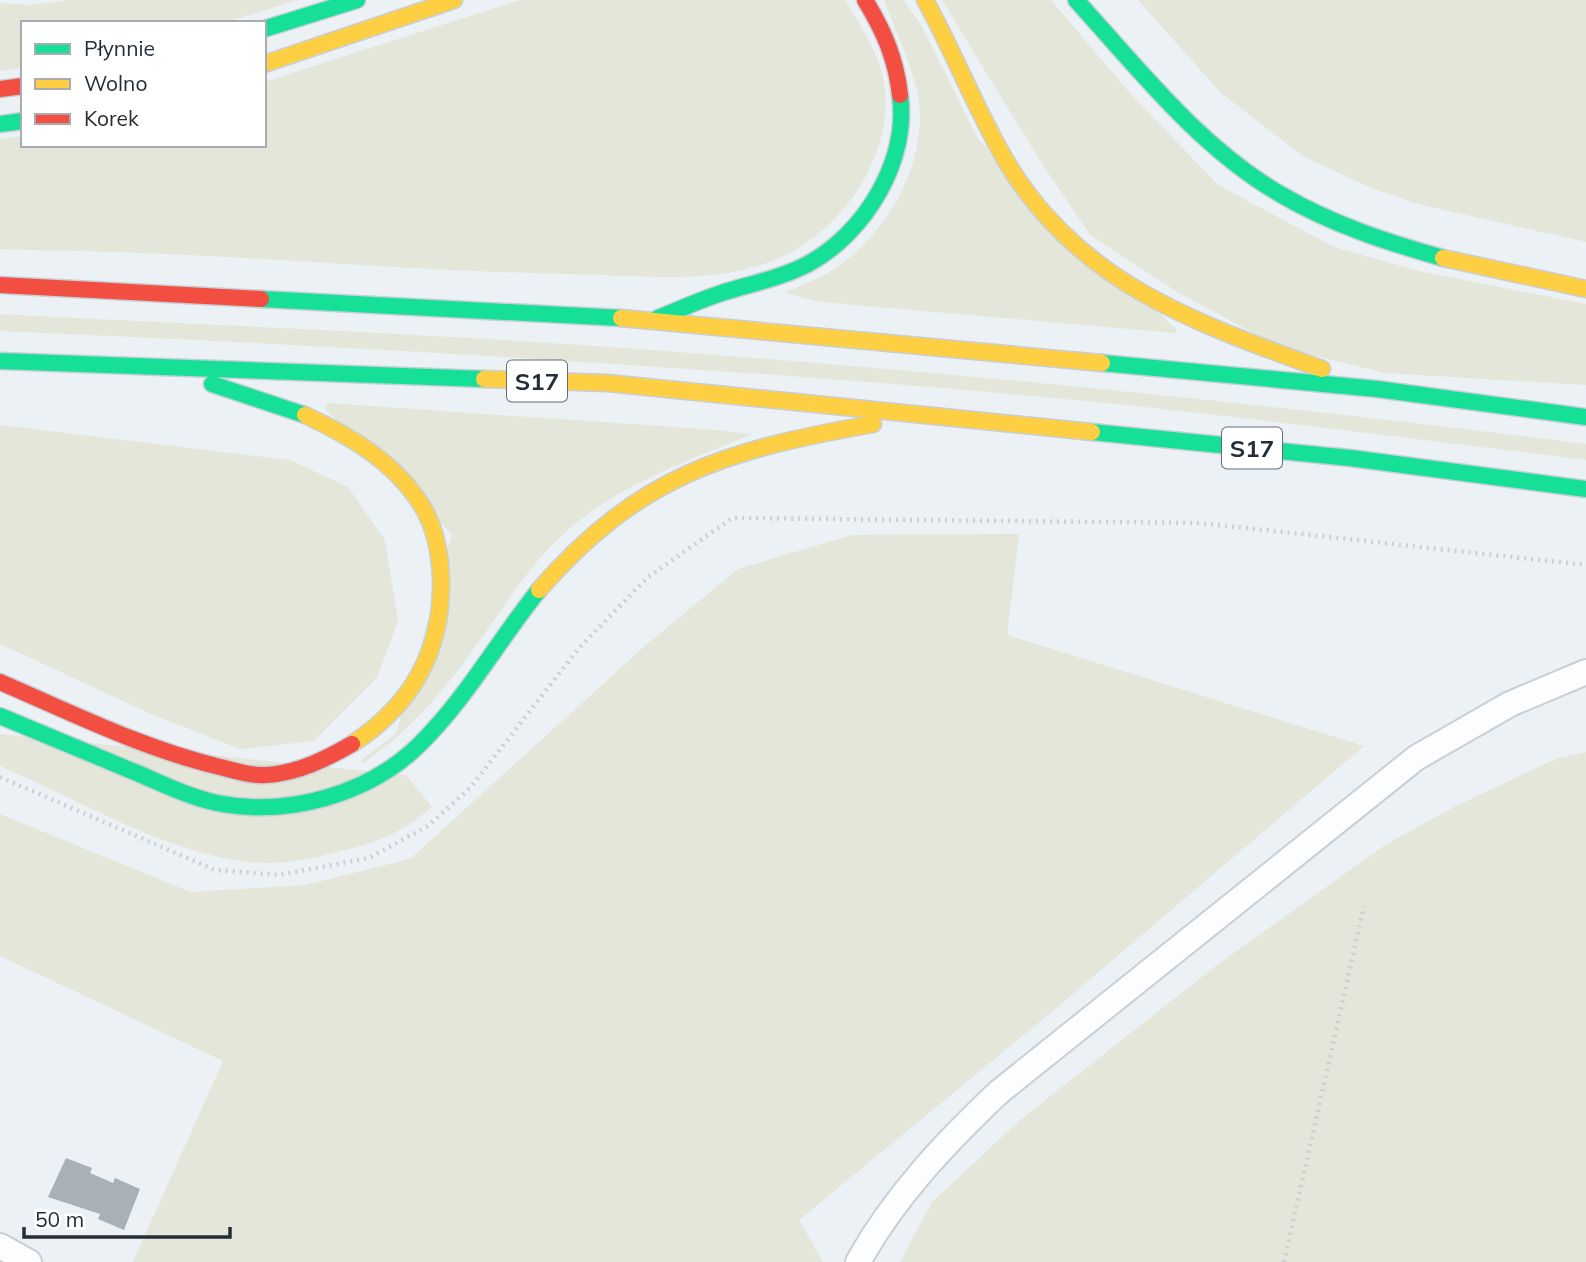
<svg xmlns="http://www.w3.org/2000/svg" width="1586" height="1262" font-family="Mulish,sans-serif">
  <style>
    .green { fill: #e3e6d9 }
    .building { fill: #a8b0b8 }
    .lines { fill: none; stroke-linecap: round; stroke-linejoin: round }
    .street-casing { stroke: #c8cfd5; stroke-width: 28 }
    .fast-casing { stroke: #c8cfd5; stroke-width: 19 }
    .slow-casing { stroke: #c8cfd5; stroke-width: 19 }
    .jam-casing { stroke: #c8cfd5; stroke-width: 19 }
    .path { stroke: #ccced1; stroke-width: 4.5; stroke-dasharray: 2 5; stroke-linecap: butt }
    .street { stroke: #fcfdfe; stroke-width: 24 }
    .fast { stroke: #16e098; stroke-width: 16 }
    .slow { stroke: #ffcf43; stroke-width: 16 }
    .jam { stroke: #f24e42; stroke-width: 16 }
    .labels { text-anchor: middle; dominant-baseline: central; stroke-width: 5; stroke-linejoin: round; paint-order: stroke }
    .shield { fill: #fff; stroke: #666d72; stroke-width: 2 }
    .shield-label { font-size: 24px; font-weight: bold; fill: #252e36 }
  </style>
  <rect width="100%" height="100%" fill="#ecf1f6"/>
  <!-- green -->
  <path class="green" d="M69,0H298L223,23H23V68L0,71V3L31,5Z
    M520,0H845C862,28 881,56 885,89C892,161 838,236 772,261C710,285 635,275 570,274C450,272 329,262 208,256C139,252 69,251 0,249V139L23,136V145H264V82Z
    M884,0H904L921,25L978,139L1177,330L1174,333L821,302L788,294L786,292C805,284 827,276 843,263C891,226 926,163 919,101C916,74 894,28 884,0Z
    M942,0H1051L1129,92L1218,185L1334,247L1419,271L1586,304V385L1386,373L1279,347L1179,293L1091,236L1042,164Z
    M1138,0H1586V242L1418,204L1371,188L1303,156L1221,93Z
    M0,314C162,323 325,329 487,339C855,362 1221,398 1586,444V460C1398,437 1210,412 1022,395C682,365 341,346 0,331Z
    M327,403L717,430L752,434C684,463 611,487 557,540C529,567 508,601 485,633C450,683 413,730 362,764L361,760L396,734L452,534L325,409Z
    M0,425L290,460L348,487L385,540L398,621L377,678L314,741L240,749L149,713L0,644Z
    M1019,534L1007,635L1364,746L1054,1010L799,1220L823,1262H133L223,1061L0,956V814L190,892L306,885L410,859L646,645L738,569L852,535Z
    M0,734L406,775L432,807C400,834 377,843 337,852C308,860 278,865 248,862C163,852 78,799 0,766Z
    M1586,752V1262H900L932,1202L1019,1121L1217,965L1385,845L1456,806L1558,758Z"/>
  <!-- building -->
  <path class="building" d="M66,1158L92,1168L90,1173L113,1183L115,1178L140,1189L124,1230L98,1219L100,1214L48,1197Z"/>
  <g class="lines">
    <defs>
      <path id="street" d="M0,1246L29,1262
        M858,1262C894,1197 945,1143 999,1092L1416,758L1510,704L1586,672"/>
      <path id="fast" d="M1076,0C1138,68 1199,147 1280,194C1331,224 1386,242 1443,258
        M264,29L357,0
        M0,124L23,121
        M261,299L621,318
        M658,318C681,309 704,298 728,291C755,283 783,277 808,264C865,233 909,161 900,95
        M0,361L484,379
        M1102,363L1377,389L1586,417
        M212,384L305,415
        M1092,432L1350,458L1586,489
        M0,716C46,735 92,754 137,773C163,784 189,797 217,803C287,817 368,795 419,745C466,699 498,641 539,590"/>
      <path id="slow" d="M925,0C955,54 977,113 1009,166C1081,284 1198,324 1322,369
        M264,64L454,0
        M1443,258L1586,289
        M621,318L1102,363
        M484,379L607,383L1092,432
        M305,415C350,436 395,462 422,506C435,527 440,554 441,578C443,650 412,705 352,744
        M539,590C640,474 727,450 873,424"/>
      <path id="jam" d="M865,0C884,31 896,59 900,95
        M0,89L23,86
        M0,285L261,299
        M0,682C72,713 144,749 220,767C235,771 251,776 267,775C298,773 326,759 352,744"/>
    </defs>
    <!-- street casing -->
    <use href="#street" class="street-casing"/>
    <!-- fast casing -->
    <use href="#fast" class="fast-casing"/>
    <!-- slow casing -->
    <use href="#slow" class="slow-casing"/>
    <!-- jam casing -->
    <use href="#jam" class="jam-casing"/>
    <!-- path -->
    <path class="path" d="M0,777L215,870L279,875L369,858L428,826L470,788L579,648L648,577L732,518L1200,523L1586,565
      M1284,1262L1364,906"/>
    <!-- street -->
    <use href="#street" class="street"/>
    <!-- fast -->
    <use href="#fast" class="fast"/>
    <!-- slow -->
    <use href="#slow" class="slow"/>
    <!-- jam -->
    <use href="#jam" class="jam"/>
  </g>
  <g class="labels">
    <!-- shield labels -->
    <g class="shield">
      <rect x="507" y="360.5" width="60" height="41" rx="5"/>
      <rect x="1222" y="427.5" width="60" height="41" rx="5"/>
    </g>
    <g class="shield-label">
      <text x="537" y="381">S17</text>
      <text x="1252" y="448">S17</text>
    </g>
  </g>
  <!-- legend -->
  <rect x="21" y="21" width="245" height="126" fill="#ffffff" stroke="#a8abaf" stroke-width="2"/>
  <rect x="35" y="44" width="35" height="10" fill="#16e098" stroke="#a8abaf" stroke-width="2"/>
  <text x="84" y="56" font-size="21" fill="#252e36">Płynnie</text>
  <rect x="35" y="79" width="35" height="10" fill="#ffcf43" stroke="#a8abaf" stroke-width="2"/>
  <text x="84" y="91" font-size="21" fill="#252e36">Wolno</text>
  <rect x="35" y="114" width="35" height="10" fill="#f24e42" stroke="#a8abaf" stroke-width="2"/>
  <text x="84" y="126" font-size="21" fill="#252e36">Korek</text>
  <!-- scale -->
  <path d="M24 1227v10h206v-10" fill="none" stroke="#252e36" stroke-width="3.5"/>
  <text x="35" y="1227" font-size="21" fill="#252e36" stroke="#ffffff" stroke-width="5" paint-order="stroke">50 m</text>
</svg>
